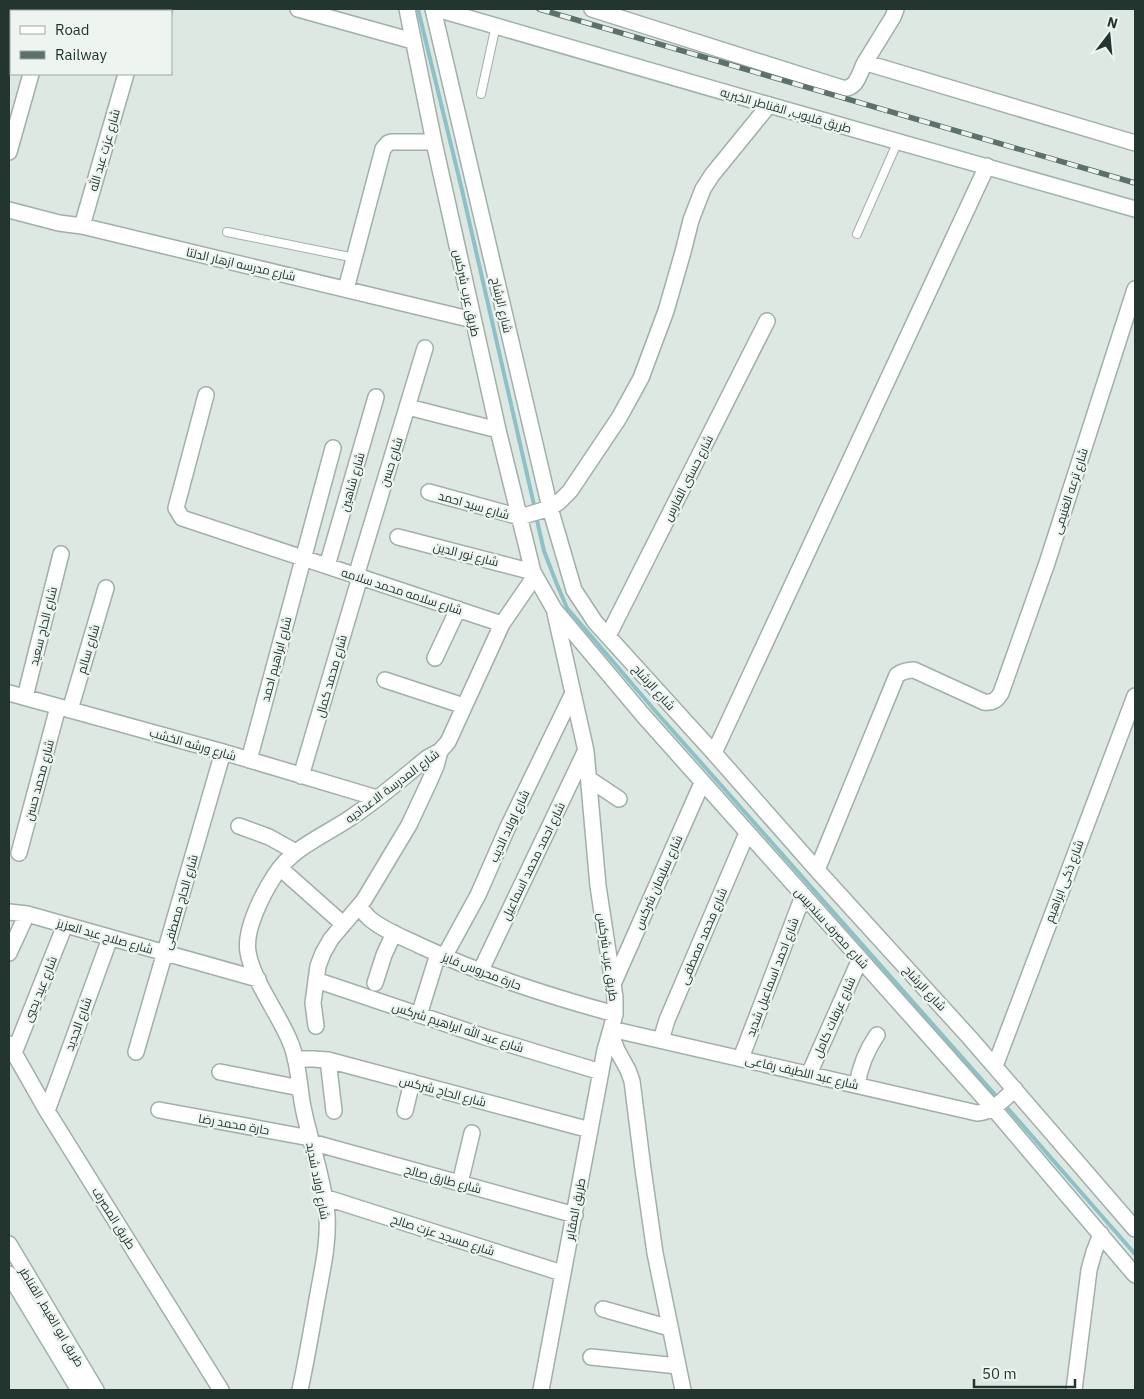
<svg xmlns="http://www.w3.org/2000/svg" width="1144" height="1399" font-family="'IBM Plex Sans',Cairo,sans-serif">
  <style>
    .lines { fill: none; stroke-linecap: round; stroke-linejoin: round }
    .stream { stroke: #8cc1c7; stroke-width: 4 }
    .lane-casing { stroke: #a2afa9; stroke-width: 10 }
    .street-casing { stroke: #a2afa9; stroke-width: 18 }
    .secondary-casing { stroke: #9fb2aa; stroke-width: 18 }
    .lane { stroke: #fff; stroke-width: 8 }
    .street { stroke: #fff; stroke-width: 15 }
    .secondary { stroke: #fff; stroke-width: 15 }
    .rail-casing { stroke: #5c716b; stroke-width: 5.5 }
    .rail { stroke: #eef5f1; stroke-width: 4; stroke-dasharray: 11; stroke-linecap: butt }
    .labels { text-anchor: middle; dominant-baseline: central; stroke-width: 4.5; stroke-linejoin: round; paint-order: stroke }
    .street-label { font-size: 12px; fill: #22352f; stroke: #eef5f1 }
  </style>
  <rect width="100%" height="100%" fill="#dee8e3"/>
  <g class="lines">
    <!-- stream -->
    <path class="stream" d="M418,9L462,190L535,509
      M536,516L544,551L556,582L567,608L657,713L998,1098
      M1003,1103L1135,1254"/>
    <defs>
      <path id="lane" d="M168,11V9
        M481,94L496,25
        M227,232L355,258
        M857,234L898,141"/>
      <path id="street" d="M298,9L413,41
        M407,9L434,142L498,430L533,572L554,609L642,714L993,1108L1135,1275
        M433,9L550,508L574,590L595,622L714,753L817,870L970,1038L1135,1229
        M592,9L842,88C856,90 859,75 864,64H870L1135,143
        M23,11L24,9
        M48,11L49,9
        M9,41L11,42
        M864,64L893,17L896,9
        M9,65L11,56
        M9,152L31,74
        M9,210L59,223L82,226L473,320
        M82,226L126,74
        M346,289L383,149L388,143L391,142H434
        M206,395L176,508L182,518L502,624
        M408,407L498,430
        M429,492L520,517L550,508L559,502L570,491L619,418L641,378L666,311L683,252L691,220L703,189L712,175L769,105
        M398,537L533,572
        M327,566L376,397
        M356,576L425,348
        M555,613L586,751L598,886L615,997V1014L611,1029L613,1040L617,1050L628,1070L632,1081L643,1169L655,1253L683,1390
        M608,636L767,321
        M435,658L458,609
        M385,680L464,706
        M9,693L223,752L377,798
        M25,697L61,554
        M70,710L106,588
        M714,753L987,166
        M249,760L333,448
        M301,776L360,577
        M589,779L619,799
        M239,826L269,837L296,852
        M19,853L58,707
        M280,868L343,924
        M817,870L897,675C903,671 907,670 914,670L984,702C993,703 997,700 1001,693L1047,563L1135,289
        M359,906C362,910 365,914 369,918C384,931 405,938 423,947C485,976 549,996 615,1014
        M9,912L27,914L258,979
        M9,953L27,914
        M444,957L478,895L507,829L573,693
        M480,972L585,752
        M316,980L485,1037L601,1072
        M614,982L702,783
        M375,983L384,955L394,933
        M419,1015L438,954
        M316,1026L313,1003L318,966L323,953L331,939L364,900L409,825L430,780L436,766L440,751
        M661,1040L667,1020L747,833
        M9,1044L47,1111L221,1390
        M136,1052L223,752
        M14,1053L65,925
        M741,1058L803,896
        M295,1059H313L328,1060L590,1130
        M328,1060L334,1111
        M995,1066L1135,696
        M220,1072L300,1088
        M809,1074L860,959
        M857,1085C860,1066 866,1051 877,1035
        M159,1110L310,1138
        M47,1111L110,938
        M405,1111L412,1082
        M311,1142L575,1215
        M460,1183L472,1133
        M324,1197L562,1273
        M603,1309L670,1328
        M591,1357L678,1366
        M300,1390C306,1362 311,1333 316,1305C321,1275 329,1245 327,1215C324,1180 310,1142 303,1107C299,1087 299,1064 291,1044C280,1015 253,982 248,952C244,930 263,893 275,875C294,845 329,834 356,814C381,797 404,777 427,758L440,751L448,742L502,624L535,576
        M541,1390L605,1050L611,1029L977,1113C993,1112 1004,1099 1015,1089
        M1074,1390L1089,1270L1094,1252L1101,1234"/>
      <path id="secondary" d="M437,9L769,105L1135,209
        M9,1244L96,1390
        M9,1274L79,1390"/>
    </defs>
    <!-- lane casing -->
    <use href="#lane" class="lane-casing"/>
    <!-- street casing -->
    <use href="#street" class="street-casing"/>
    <!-- secondary casing -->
    <use href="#secondary" class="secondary-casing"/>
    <!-- lane -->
    <use href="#lane" class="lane"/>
    <!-- street -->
    <use href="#street" class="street"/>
    <!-- secondary -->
    <use href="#secondary" class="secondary"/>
    <defs>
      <path id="rail" d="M539,9L1135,183"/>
    </defs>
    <!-- rail casing -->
    <use href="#rail" class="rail-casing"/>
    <!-- rail -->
    <use href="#rail" class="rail"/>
  </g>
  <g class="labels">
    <!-- street labels -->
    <g class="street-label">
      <text transform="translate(786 110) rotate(16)">طريق قليوب, القناطر الخيريه</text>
      <text transform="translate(104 150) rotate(-74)">شارع عزت عبد الله</text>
      <text transform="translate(241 264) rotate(13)">شارع مدرسه ازهار الدلتا</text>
      <text transform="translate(467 293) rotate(78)">طريق عرب شركس</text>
      <text transform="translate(502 305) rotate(77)">شارع الرشاح</text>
      <text transform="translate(391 462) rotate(-73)">شارع حسن</text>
      <text transform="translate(688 478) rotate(-63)">شارع حسنى الفارس</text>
      <text transform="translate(352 482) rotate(-74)">شارع شاهين</text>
      <text transform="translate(1070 491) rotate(-72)">شارع ترعه الغنيمى</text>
      <text transform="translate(474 505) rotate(16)">شارع سيد احمد</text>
      <text transform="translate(466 554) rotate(14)">شارع نور الدين</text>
      <text transform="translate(402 591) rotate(18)">شارع سلامه محمد سلامه</text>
      <text transform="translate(43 626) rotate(-76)">شارع الحاج سعيد</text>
      <text transform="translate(88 649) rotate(-73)">شارع سالم</text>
      <text transform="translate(276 659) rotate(-75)">شارع ابراهيم احمد</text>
      <text transform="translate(331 676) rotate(-74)">شارع محمد كمال</text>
      <text transform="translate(654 687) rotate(48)">شارع الرشاح</text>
      <text transform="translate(193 744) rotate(16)">شارع ورشه الخشب</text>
      <text transform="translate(39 780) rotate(-75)">شارع محمد حسن</text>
      <text transform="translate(392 786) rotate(-37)">شارع المدرسة الاعداديه</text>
      <text transform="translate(509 826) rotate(-65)">شارع اولاد الديب</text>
      <text transform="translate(533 861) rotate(-64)">شارع احمد محمد اسماعيل</text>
      <text transform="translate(1064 881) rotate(-69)">شارع ذكى ابراهيم</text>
      <text transform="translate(658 882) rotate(-66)">شارع سليمان شركس</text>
      <text transform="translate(180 902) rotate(-74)">شارع الحاج مصطفى</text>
      <text transform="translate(832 928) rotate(48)">شارع مصرف سندبيس</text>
      <text transform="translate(105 936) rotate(16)">شارع صلاح عبد العزيز</text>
      <text transform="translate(703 936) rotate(-67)">شارع محمد مصطفى</text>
      <text transform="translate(608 957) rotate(82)">طريق عرب شركس</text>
      <text transform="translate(482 971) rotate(21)">حارة محروس فايز</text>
      <text transform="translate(772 977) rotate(-69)">شارع احمد اسماعيل شديد</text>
      <text transform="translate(925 988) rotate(47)">شارع الرشاح</text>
      <text transform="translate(40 989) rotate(-68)">شارع عيد يحيي</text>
      <text transform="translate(834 1017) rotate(-66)">شارع عرفات كامل</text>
      <text transform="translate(78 1024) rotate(-70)">شارع الجديد</text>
      <text transform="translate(458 1027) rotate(18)">شارع عبد الله ابراهيم شركس</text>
      <text transform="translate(802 1072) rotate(13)">شارع عبد اللطيف رفاعى</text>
      <text transform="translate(443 1091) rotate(15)">شارع الحاج شركس</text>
      <text transform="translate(234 1124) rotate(10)">حارة محمد رضا</text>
      <text transform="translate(443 1179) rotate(15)">شارع طارق صالح</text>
      <text transform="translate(318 1181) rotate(79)">شارع اولاد شديد</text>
      <text transform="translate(575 1209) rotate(-79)">طريق المقابر</text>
      <text transform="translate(114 1218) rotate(58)">طريق المصرف</text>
      <text transform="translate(443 1235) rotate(18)">شارع مسجد عزت صالح</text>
      <text transform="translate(52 1317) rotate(59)">طريق ابو الغيط, القناطر</text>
    </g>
  </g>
  <!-- border -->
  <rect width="1144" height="1399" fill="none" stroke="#22352f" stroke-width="20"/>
  <!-- legend -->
  <rect x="10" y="10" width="162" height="65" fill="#eef5f1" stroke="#9ca8a3"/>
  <rect x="20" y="26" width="25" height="8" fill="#ffffff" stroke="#9ca8a3"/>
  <text x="55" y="35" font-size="15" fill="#22352f">Road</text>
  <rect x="20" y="51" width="25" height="8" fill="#5c716b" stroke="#9ca8a3"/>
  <text x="55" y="60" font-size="15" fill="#22352f">Railway</text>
  <!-- north arrow -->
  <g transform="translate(1109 35) rotate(16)" stroke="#eef5f1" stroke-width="4" paint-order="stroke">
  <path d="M0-4L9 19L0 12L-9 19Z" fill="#22352f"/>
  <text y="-8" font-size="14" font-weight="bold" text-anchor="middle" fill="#22352f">N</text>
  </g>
  <!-- scale -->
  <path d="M974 1379v8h101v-8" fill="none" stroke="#22352f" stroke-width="2.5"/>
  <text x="982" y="1379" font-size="15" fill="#22352f" stroke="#eef5f1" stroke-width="4" paint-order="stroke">50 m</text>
</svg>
